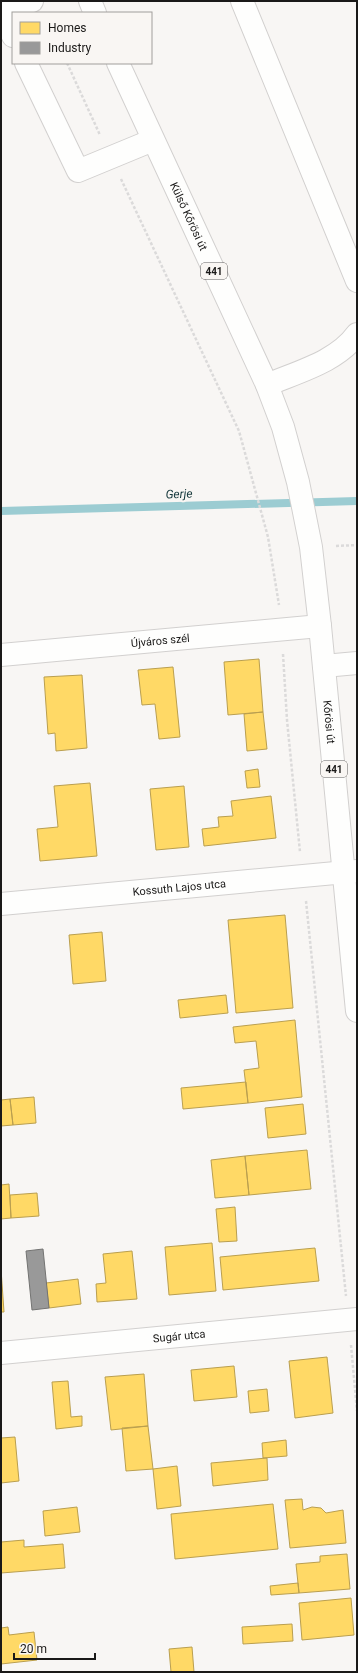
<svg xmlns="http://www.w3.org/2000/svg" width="358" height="1673" font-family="Roboto,sans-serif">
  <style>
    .homes { fill: #ffd966; stroke: #ba9f4f }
    .industry { fill: #999; stroke: #737372 }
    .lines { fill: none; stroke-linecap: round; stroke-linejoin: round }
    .stream { stroke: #9cccd2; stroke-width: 8 }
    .minor-casing { stroke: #d2d0cf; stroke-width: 24 }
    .major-casing { stroke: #d2d0cf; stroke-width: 24 }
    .path { stroke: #dbdada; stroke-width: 2.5; stroke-dasharray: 3 2; stroke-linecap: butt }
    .minor { stroke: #fefefd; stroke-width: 22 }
    .major { stroke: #fefefd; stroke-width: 22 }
    .labels { text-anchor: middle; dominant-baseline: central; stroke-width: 4; stroke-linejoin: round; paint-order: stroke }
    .shield { fill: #f9f6f3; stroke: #5d5b5a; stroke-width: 1 }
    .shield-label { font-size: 10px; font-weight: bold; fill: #1a1918 }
    .street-label { font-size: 11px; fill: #1a1918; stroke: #f9f6f3 }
    .water-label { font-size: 12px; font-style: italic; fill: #14373b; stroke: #f9f6f3 }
  </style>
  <rect width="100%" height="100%" fill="#f8f6f4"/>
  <!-- homes -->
  <path class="homes" d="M259,659L263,712L228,715L224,662Z
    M173,667L180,737L159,739L155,704L142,705L138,670Z
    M82,675L87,748L56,751L55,733L48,734L44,677Z
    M263,712L267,749L247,751L244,714Z
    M258,769L260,787L247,788L245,771Z
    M90,783L97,856L40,861L37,829L58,827L54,786Z
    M184,786L189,847L156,850L150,789Z
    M271,796L276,838L204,846L202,829L219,827L218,817L233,816L231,801Z
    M285,915L293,1008L236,1013L228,920Z
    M102,932L106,981L73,984L69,935Z
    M226,995L228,1013L180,1018L178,1000Z
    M295,1020L302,1097L248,1103L244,1070L259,1068L256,1041L235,1043L233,1027Z
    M246,1082L248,1103L183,1109L181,1088Z
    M34,1097L36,1123L13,1125L10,1099Z
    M10,1099L13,1125L1,1126V1100Z
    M303,1104L306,1134L268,1138L265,1108Z
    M307,1150L311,1189L249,1195L245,1156Z
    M245,1156L249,1195L215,1198L211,1160Z
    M9,1184L11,1218L1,1219V1185Z
    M37,1193L39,1216L11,1218L10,1195Z
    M235,1207L237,1241L219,1242L216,1209Z
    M212,1243L216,1291L169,1295L165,1247Z
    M315,1248L319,1281L223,1290L220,1257Z
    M132,1251L137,1299L97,1302L96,1284L106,1283L103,1254Z
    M1,1269L4,1312H1Z
    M78,1279L81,1304L49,1308L46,1283Z
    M327,1357L333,1413L295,1418L289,1361Z
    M234,1366L237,1397L194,1401L191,1370Z
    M144,1374L148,1426L111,1430L105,1377Z
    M68,1381L71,1417L82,1416V1426L56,1429L52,1382Z
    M267,1389L269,1411L250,1413L248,1391Z
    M148,1426L153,1469L126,1471L122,1428Z
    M15,1437L19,1481L1,1483V1438Z
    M286,1440L287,1456L263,1458L262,1443Z
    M267,1458L268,1480L213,1486L211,1463Z
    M177,1466L181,1506L157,1509L153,1469Z
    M302,1499L303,1510L312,1507L321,1508L326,1513L343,1510L346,1543L290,1548L285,1500Z
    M273,1504L278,1549L175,1559L171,1514Z
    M77,1507L80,1532L45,1536L43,1511Z
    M24,1540V1547L63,1544L65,1568L1,1573V1542Z
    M347,1554L350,1589L299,1593L296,1564L320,1562V1556Z
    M298,1583L299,1593L271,1595L270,1586Z
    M351,1598L354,1635L302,1640L299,1603Z
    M292,1624L293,1641L243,1644L242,1627Z
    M8,1627L9,1635L34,1632L37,1660L1,1664V1628Z
    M192,1647L194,1672H171L169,1649Z"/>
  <!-- industry -->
  <path class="industry" d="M43,1249L49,1308L32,1310L26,1251Z"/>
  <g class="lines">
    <!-- stream -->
    <path class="stream" d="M1,511L357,501"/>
    <defs>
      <g id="minor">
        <path d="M242,1L357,281"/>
        <path d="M13,36L2,14L32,1"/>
        <path d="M26,63L78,171L153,140"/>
        <path d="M267,385C297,372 337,362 357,334"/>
        <path id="s1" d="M1,655L320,626"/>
        <path d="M324,666L357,663"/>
        <path id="s2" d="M1,904L357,871"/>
        <path id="s3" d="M1,1353L357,1319"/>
      </g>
      <g id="major">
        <path d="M90,1L95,13"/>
        <path id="s4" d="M118,63L267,385L283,427L298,482L311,547L320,626L357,1011"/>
      </g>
    </defs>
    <!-- minor casing -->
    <use href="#minor" class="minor-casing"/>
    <!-- major casing -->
    <use href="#major" class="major-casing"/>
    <!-- path -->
    <path class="path" d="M67,63L100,135
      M121,179L239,431L268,537L279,605
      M336,546L357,545
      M283,654L287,720L300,852
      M306,901L346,1296
      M351,1345L357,1411"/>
    <!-- minor -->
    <use href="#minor" class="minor"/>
    <!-- major -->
    <use href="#major" class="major"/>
  </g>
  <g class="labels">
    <!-- shield labels -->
    <g class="shield">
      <rect x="201" y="263" width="26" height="16" rx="3"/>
      <rect x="321" y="761" width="26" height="16" rx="3"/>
    </g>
    <g class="shield-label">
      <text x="214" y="271">441</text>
      <text x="334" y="769">441</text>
    </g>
    <!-- street labels -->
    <g class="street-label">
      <text stroke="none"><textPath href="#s4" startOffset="169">Külső Kőrösi út</textPath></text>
      <text stroke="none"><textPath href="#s1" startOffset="160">Újváros szél</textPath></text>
      <text stroke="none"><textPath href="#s4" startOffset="699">Kőrösi út</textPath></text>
      <text stroke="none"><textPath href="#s2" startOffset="179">Kossuth Lajos utca</textPath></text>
      <text stroke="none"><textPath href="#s3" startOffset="179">Sugár utca</textPath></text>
    </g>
    <!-- water labels -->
    <g class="water-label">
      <text transform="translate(179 494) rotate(-2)">Gerje</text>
    </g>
  </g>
  <!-- border -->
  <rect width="358" height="1673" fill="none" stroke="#1a1918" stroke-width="4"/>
  <!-- legend -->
  <rect x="12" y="12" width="140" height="52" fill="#f9f6f3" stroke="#a09e9b"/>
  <rect x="20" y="22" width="20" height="12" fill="#ffd966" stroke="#a09e9b"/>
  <text x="48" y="32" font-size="12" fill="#1a1918">Homes</text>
  <rect x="20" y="42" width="20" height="12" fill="#999999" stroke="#a09e9b"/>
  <text x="48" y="52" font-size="12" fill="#1a1918">Industry</text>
  <!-- scale -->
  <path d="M14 1653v6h81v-6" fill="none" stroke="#1a1918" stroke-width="2"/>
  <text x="20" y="1653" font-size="12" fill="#1a1918" stroke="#f9f6f3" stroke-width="3" paint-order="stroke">20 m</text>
</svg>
